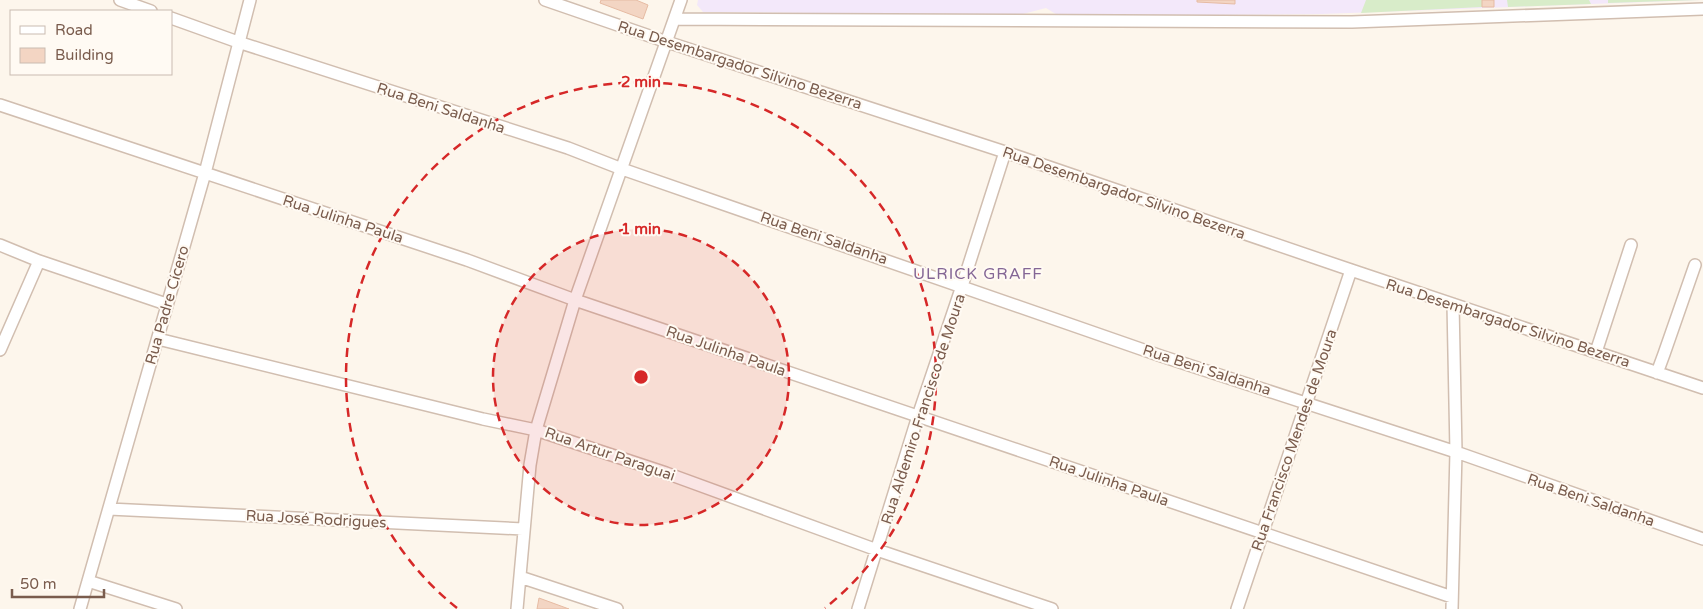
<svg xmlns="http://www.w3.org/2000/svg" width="1703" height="609" font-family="'Varela Round',sans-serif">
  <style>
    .education { fill: #f3e8fa }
    .green { fill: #d8ecc9 }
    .building { fill: #f3d5c3; stroke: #e6bba3 }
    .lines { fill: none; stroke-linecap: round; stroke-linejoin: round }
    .street-casing { stroke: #d1beb0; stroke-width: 14 }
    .street { stroke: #fff; stroke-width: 11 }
    .ring { fill: none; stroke: #d62828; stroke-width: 2.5; stroke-dasharray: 9 6 }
    .labels { text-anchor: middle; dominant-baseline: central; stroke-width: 4; stroke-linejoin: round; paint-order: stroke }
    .street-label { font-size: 15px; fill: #7a5c4d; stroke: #fffaf3 }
    .neighbourhood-label { font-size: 16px; letter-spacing: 1px; fill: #846695; stroke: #fffaf3 }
    .centre { fill: #d62828; stroke: #fffaf3; stroke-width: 2.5 }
    .ring-label { font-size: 15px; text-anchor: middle; font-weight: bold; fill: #d62828; stroke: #fffaf3; stroke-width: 4; stroke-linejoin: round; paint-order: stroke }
  </style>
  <rect width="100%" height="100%" fill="#fdf6ec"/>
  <!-- education -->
  <path class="education" d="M698,0H1700L1322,14L1059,16L1046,8L1019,15L703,12L697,5Z"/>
  <!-- green -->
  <path class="green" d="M1366,0H1482V7L1361,13Z
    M1507,0H1589L1591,4L1508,7Z
    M1608,0H1700L1608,3Z"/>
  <!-- building -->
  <path class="building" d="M601,0H636L648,5L643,19L600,3Z
    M1197,0H1235V4L1197,2Z
    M1482,0H1494V7H1482Z
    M539,598L569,609H537Z"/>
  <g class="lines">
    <defs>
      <path id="street" d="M120,0L151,11
        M545,0L667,42L1005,152L1351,270L1703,388
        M171,18L238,42L568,148L622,169L1161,356L1456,452L1703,539
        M675,19L1352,22L1703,9
        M0,105L467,260L575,300L1452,597
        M0,245L39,261L166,304
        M158,339L483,419L536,430L666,473L877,550L1052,609
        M0,350L39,261
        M1596,352L1631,245
        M1657,373L1664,354L1695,265
        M109,509L523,529
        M520,577L617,609
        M88,581L176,609
        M80,609L205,173L250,0
        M517,609L530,465L536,430L575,300L681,0
        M858,609L918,416L962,286L1005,152
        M1237,609L1351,270
        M1452,609L1456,452L1453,304"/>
    </defs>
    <!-- street casing -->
    <use href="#street" class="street-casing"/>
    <!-- street -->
    <use href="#street" class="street"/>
  </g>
  <!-- distance rings -->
  <circle cx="641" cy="377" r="148" fill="#d62828" fill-opacity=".12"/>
  <g class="ring">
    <circle cx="641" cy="377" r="148"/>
    <path d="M457 608A295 295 0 1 1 825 608"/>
  </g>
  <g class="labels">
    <!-- street labels -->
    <g class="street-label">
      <text transform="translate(740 65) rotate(18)">Rua Desembargador Silvino Bezerra</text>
      <text transform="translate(441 108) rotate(18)">Rua Beni Saldanha</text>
      <text transform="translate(1124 193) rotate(19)">Rua Desembargador Silvino Bezerra</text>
      <text transform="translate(343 219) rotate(18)">Rua Julinha Paula</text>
      <text transform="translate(824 238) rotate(19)">Rua Beni Saldanha</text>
      <text transform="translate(167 305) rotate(-74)">Rua Padre Cícero</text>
      <text transform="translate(1508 323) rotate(18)">Rua Desembargador Silvino Bezerra</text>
      <text transform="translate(726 351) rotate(19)">Rua Julinha Paula</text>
      <text transform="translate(1207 370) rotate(18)">Rua Beni Saldanha</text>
      <text transform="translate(923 409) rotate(-72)">Rua Aldemiro Francisco de Moura</text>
      <text transform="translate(1294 440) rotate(-71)">Rua Francisco Mendes de Moura</text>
      <text transform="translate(610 454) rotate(19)">Rua Artur Paraguai</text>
      <text transform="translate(1109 481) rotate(19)">Rua Julinha Paula</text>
      <text transform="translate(1591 500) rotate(19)">Rua Beni Saldanha</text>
      <text transform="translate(316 519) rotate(3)">Rua José Rodrigues</text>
    </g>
    <!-- neighbourhood labels -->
    <g class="neighbourhood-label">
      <text x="978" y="274">ULRICK GRAFF</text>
    </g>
  </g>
  <circle cx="641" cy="377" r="8" class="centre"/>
  <g class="ring-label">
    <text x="641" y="87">2 min</text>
    <text x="641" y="234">1 min</text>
  </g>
  <!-- legend -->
  <rect x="10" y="10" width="162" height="65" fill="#fffaf3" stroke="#cabbb1"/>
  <rect x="20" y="26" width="25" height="8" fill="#ffffff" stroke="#cabbb1"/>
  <text x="55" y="35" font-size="15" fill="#7a5c4d">Road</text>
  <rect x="20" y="48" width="25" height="15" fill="#f3d5c3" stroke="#cabbb1"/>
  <text x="55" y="60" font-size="15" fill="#7a5c4d">Building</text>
  <!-- scale -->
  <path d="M12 589v8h92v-8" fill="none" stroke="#7a5c4d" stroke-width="2.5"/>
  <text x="20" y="589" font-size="15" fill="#7a5c4d" stroke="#fffaf3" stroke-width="4" paint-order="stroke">50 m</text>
</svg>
